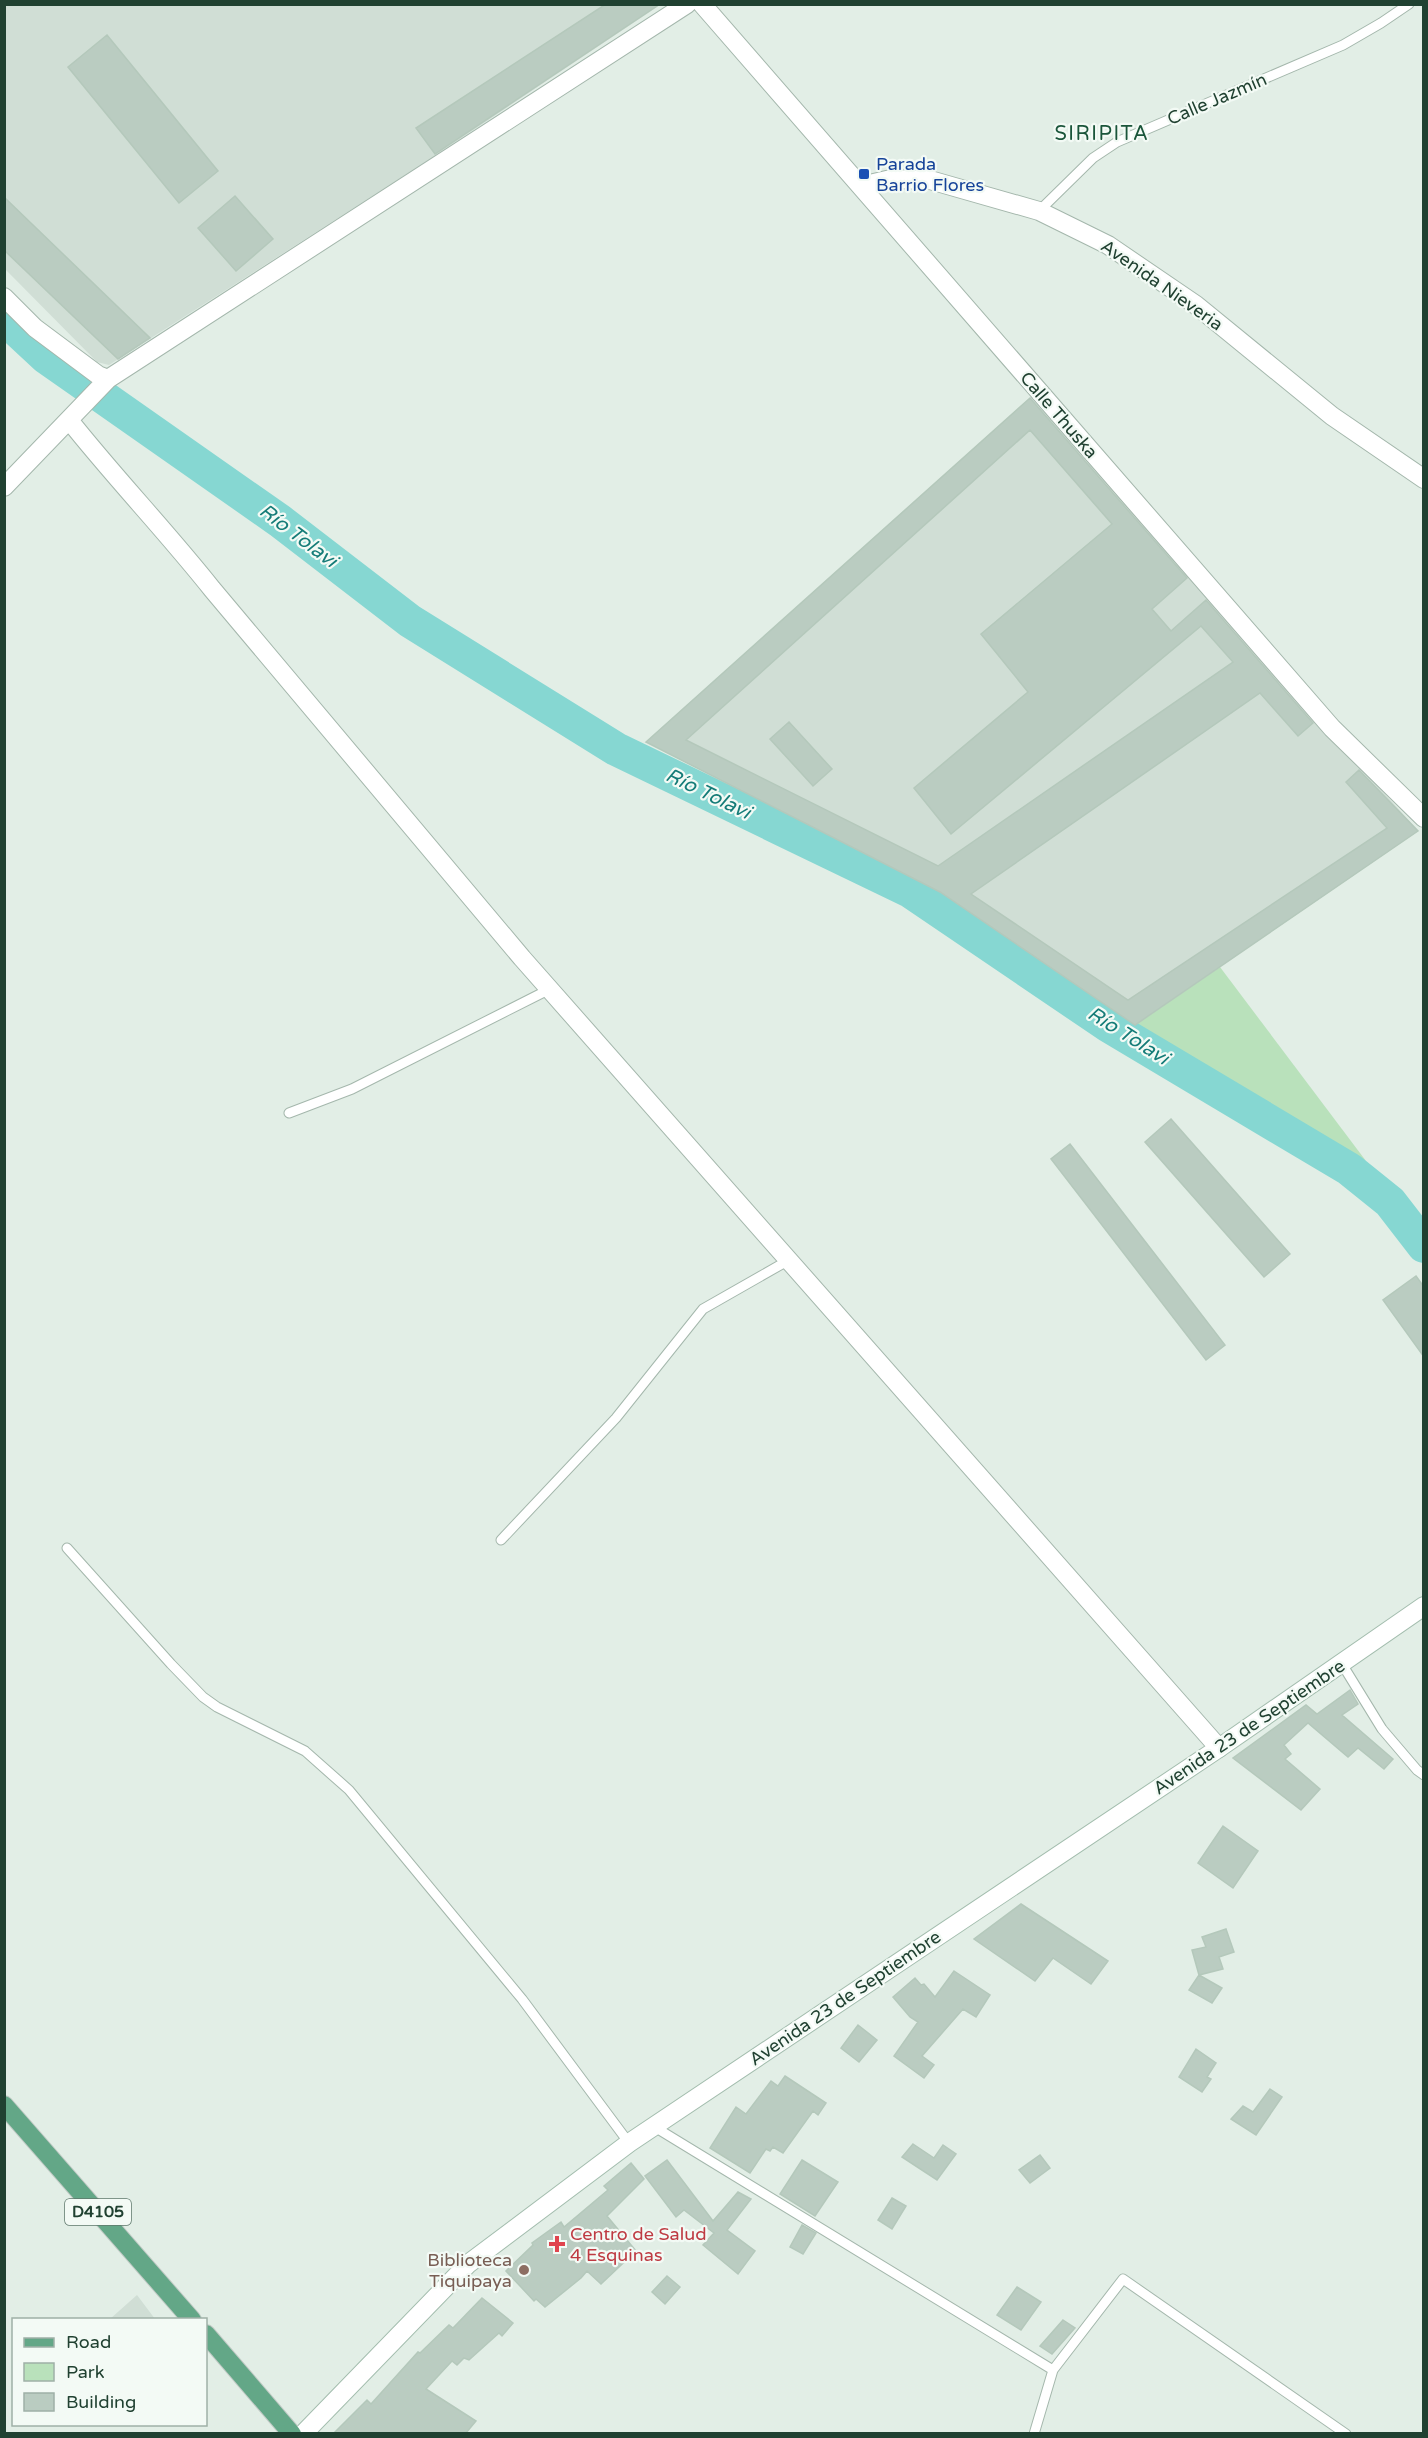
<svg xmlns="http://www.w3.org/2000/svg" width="1428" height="2438" font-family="'Varela Round',sans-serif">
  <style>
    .built { fill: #d0ded5 }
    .green { fill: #b9e1bb }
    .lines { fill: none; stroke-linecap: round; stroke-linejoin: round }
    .river { stroke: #86d7d2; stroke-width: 34 }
    .building { fill: #baccc1; stroke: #b4c8bb; stroke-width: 1.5; fill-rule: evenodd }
    .service-casing { stroke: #a4b7ac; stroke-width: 11 }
    .minor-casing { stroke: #a4b7ac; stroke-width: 20 }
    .secondary-casing { stroke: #a3bdae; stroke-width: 20 }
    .primary-casing { stroke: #c1cac5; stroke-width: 20 }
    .service { stroke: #fff; stroke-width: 9 }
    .minor { stroke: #fff; stroke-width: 18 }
    .secondary { stroke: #fff; stroke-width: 18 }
    .primary { stroke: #63a787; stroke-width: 18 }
    .transit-dot { fill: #1a4fb4; stroke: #f3faf5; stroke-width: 2 }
    .health-dot { fill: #e0444e; stroke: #f3faf5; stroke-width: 2 }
    .education-dot { fill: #8d6e63; stroke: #f3faf5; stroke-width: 2 }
    .labels { text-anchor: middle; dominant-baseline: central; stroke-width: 4.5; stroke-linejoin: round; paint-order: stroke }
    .shield { fill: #f3faf5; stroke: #5f786c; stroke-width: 1.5 }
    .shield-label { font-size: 16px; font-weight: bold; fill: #204131 }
    .street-label { font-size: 18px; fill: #204131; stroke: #f3faf5 }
    .transit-label { font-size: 18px; fill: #164399; stroke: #f3faf5; text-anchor: start }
    .health-label { font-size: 18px; fill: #be3a42; stroke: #f3faf5; text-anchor: start }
    .education-label { font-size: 18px; fill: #785e54; stroke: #f3faf5; text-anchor: end }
    .neighbourhood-label { font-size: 20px; letter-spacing: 1.5px; fill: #1a553a; stroke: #f3faf5 }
    .water-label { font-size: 20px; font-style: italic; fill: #157c78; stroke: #f3faf5 }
  </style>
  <rect width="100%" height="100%" fill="#e2eee6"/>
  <!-- built -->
  <path class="built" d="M4,5H660L427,161L109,365L97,362L5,269Z
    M1032,396L1418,831L1135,1025L940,892L646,742Z
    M137,2295L155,2319H110Z"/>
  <!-- green -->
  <path class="green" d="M1220,967L1366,1161L1135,1025Z"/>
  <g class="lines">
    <!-- river -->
    <path class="river" d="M4,318L46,357L280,521L410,621L616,749L910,891L1109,1026L1349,1169L1390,1202L1424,1246"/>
  </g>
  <!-- building -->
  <path class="building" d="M606,4H660L435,154L416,128Z
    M107,35L218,171L179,203L68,67Z
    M235,196L273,239L236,271L198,228Z
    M4,197L150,338L118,359L4,250Z
    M1030,398L1187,578L1152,609L1171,631L1206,600L1313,723L1298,736L1260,693L971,894L1128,1000L1387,828L1346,782L1359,770L1418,831L1135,1025L940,892L646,742ZM1030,430L1112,524L981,634L1028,692L914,788L951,834L1201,626L1233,662L938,866L686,740Z
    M789,722L832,769L813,786L770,739Z
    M1171,1119L1290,1254L1264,1277L1145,1142Z
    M1070,1144L1225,1345L1206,1360L1051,1159Z
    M1416,1276L1424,1287V1357L1383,1300Z
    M1350,1690L1358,1704L1342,1715L1393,1759L1384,1769L1358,1748L1348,1757L1308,1723L1284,1745L1291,1754L1285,1759L1320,1789L1301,1810L1233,1758L1306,1705L1317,1714Z
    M1223,1826L1258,1851L1233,1888L1198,1863Z
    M1021,1904L1108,1961L1091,1984L1053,1958L1035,1981L974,1939Z
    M1226,1929L1234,1952L1219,1957L1223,1969L1199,1975L1192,1950L1206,1947L1202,1937Z
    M954,1971L990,1995L976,2017L963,2009L922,2056L934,2065L924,2078L894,2056L918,2022L910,2017L893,1997L915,1978L921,1985L924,1984L935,1997Z
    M1199,1975L1222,1988L1212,2003L1189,1990Z
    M858,2025L877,2040L859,2062L841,2048Z
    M1196,2049L1216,2063L1207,2077L1211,2079L1202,2092L1179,2077Z
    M785,2076L826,2103L818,2115L813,2111L783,2153L773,2147L770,2151L766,2149L750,2173L710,2148L736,2107L746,2114L771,2081L778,2086Z
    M1270,2089L1282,2097L1256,2135L1231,2119L1243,2106L1253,2112Z
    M913,2144L934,2158L943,2145L956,2154L937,2180L902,2157Z
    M1040,2155L1050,2168L1030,2183L1019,2170Z
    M667,2160L713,2221L738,2192L751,2199L727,2230L755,2251L738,2274L703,2245L714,2233L684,2210L676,2217L645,2176Z
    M802,2160L838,2182L815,2216L780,2194Z
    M631,2163L644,2179L607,2216L636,2251L601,2284L587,2271L581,2278L545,2307L536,2299L534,2301L506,2271L533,2245L532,2243L561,2222L564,2227L608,2190L604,2186Z
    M892,2198L906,2206L892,2229L878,2220Z
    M802,2225L816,2233L803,2254L790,2247Z
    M667,2276L680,2287L665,2304L652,2292Z
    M1017,2287L1041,2302L1021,2330L997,2315Z
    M482,2298L513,2323L502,2336L499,2333L469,2360L464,2358L457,2365L452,2361L426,2389L476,2421L466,2433H334L367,2400L371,2404L418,2352L420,2353L449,2325L453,2328Z
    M1063,2320L1075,2328L1052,2354L1040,2346Z"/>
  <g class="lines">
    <defs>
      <path id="service" d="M1039,211L1093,158L1117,142L1343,45L1381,23L1409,4
        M289,1113L352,1089L550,989
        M501,1540L616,1418L703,1309L789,1260
        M67,1548L171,1664L203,1697L217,1707L305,1751L349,1790L522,1999L629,2143
        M1342,1664L1382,1729L1417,1770L1424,1775
        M653,2126L1053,2370
        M1034,2434L1053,2370L1123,2279L1346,2434"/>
      <path id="minor" d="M702,4L1332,728L1424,818
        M861,186L891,179L930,180L1039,211L1108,245L1196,305L1332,416L1424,479
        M4,297L35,328L98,375L108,379
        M69,420C115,478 166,531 212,589L522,958L1219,1748
        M4,487L108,379L687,4"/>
      <path id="secondary" d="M303,2434L468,2264L629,2143L1219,1748L1424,1606"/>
      <path id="primary" d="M4,2105L192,2320
        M206,2334L292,2434"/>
    </defs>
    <!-- service casing -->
    <use href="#service" class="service-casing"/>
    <!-- minor casing -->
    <use href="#minor" class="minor-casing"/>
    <!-- secondary casing -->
    <use href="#secondary" class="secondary-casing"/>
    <!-- primary casing -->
    <use href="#primary" class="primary-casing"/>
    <!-- service -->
    <use href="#service" class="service"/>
    <!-- minor -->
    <use href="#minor" class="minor"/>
    <!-- secondary -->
    <use href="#secondary" class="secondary"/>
    <!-- primary -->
    <use href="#primary" class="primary"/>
  </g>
  <!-- markers -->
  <rect class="transit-dot" x="858" y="168" width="12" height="12" rx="3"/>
  <path class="health-dot" d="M554 2235h6v6h6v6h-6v6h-6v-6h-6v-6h6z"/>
  <circle class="education-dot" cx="524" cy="2270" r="6"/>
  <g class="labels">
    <!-- shield labels -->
    <rect class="shield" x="65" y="2199" width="66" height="26" rx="4.5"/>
    <g class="shield-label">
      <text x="98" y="2212">D4105</text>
    </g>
    <!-- street labels -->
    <g class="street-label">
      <text transform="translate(1217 99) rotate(-23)">Calle Jazmín</text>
      <text transform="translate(1162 285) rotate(35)">Avenida Nieveria</text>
      <text transform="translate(1059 415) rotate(49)">Calle Thuska</text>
      <text transform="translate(1249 1727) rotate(-34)">Avenida 23 de Septiembre</text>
      <text transform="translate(845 1998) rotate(-34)">Avenida 23 de Septiembre</text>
    </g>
    <!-- transit labels -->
    <g class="transit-label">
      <text x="876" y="164">Parada<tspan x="876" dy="21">Barrio Flores</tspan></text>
    </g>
    <!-- health labels -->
    <g class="health-label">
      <text x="570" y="2234">Centro de Salud<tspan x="570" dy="21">4 Esquinas</tspan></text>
    </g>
    <!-- education labels -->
    <g class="education-label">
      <text x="512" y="2260">Biblioteca<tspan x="512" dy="21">Tiquipaya</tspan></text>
    </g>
    <!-- neighbourhood labels -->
    <g class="neighbourhood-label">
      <text x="1102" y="134">SIRIPITA</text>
    </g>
    <!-- water labels -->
    <g class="water-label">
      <text transform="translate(298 536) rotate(37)">Río Tolavi</text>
      <text transform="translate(708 794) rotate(26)">Río Tolavi</text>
      <text transform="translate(1128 1036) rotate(32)">Río Tolavi</text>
    </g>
  </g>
  <!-- border -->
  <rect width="1428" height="2438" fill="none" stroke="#204131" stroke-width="12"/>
  <!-- legend -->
  <rect x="12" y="2318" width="195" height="108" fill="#f3faf5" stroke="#9fb0a7" stroke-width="1.5"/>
  <rect x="24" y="2338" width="30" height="9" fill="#63a787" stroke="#9fb0a7" stroke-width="1.5"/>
  <text x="66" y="2348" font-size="18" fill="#204131">Road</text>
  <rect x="24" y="2363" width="30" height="18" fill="#b9e1bb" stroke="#9fb0a7" stroke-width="1.5"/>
  <text x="66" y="2378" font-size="18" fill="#204131">Park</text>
  <rect x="24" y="2393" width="30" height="18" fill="#baccc1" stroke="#9fb0a7" stroke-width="1.5"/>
  <text x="66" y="2408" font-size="18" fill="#204131">Building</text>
</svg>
